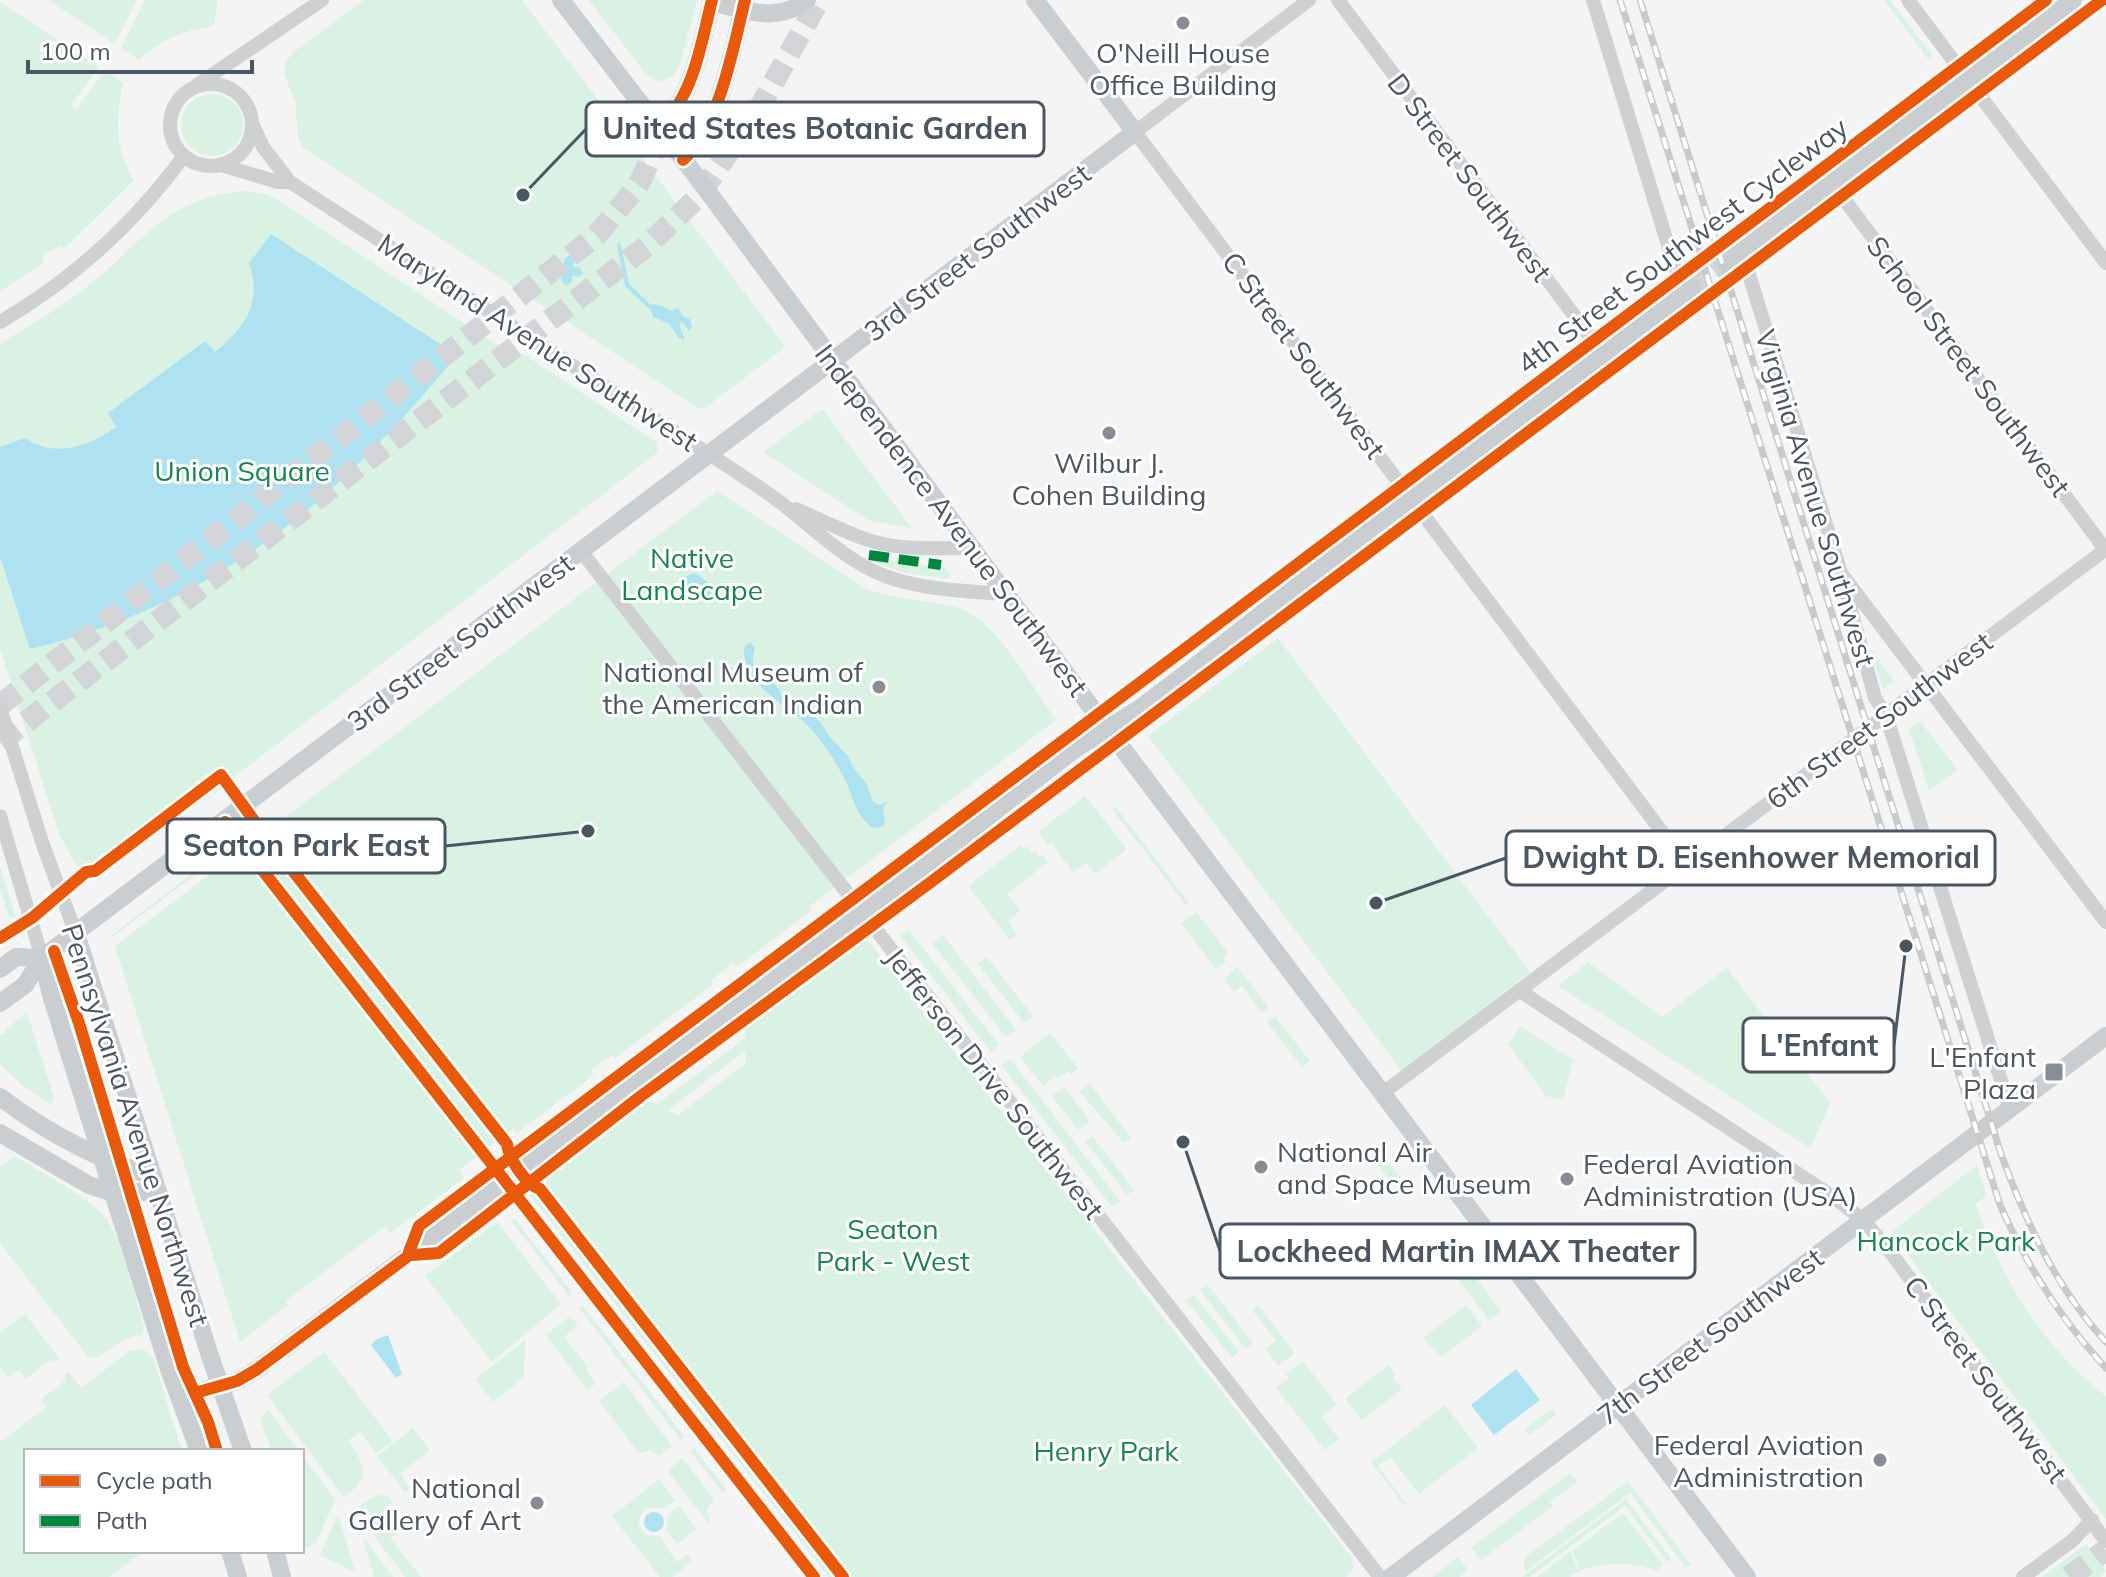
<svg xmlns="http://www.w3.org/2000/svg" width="2106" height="1577" font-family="Mulish,sans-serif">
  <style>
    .green { fill: #d9f2e3; fill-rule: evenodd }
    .water { fill: #aee2f0 }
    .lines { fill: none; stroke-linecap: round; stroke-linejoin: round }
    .stream { stroke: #aee2f0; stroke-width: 4 }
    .major-tunnel { stroke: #d2d4d7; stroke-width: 18; stroke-dasharray: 18 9; stroke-linecap: butt }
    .highway-tunnel { stroke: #d2d4d7; stroke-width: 22; stroke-dasharray: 22 11; stroke-linecap: butt }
    .minor { stroke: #ced0d2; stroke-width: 14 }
    .major { stroke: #caced1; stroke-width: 18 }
    .rail-casing { stroke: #c9cacc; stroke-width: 7 }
    .rail { stroke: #fff; stroke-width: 4; stroke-dasharray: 12; stroke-linecap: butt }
    .quiet { stroke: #00873e; stroke-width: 10; stroke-dasharray: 20 10; stroke-linecap: butt }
    .cycleway-casing { stroke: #fff; stroke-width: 17 }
    .cycleway { stroke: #e8590c; stroke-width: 12 }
    .poi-dot { fill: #868d94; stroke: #fff; stroke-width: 3 }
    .labels { text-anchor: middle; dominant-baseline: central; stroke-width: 6; stroke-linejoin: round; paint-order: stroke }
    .poi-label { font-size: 28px; fill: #4a5661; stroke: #fff; text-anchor: end }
    .street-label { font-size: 28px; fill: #4a5661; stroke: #fff }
    .park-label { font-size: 28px; fill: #17864f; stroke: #fff }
    .leader { fill: none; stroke: #4a5661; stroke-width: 3 }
    .callout-dot { fill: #4a5661; stroke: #fff; stroke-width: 3 }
    .callout { fill: #fff; stroke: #4a5661; stroke-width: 3 }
    .callout-label { font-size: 30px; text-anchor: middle; font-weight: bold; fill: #4a5661 }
  </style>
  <rect width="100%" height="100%" fill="#f4f4f4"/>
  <!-- green -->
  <path class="green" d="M48,0H137L115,44Z
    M145,0H218L214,24C206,30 198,28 189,31C169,37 154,46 139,60L121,48Z
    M364,0H522L784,345L783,349L706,407L699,409L302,147L298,137L295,101L284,74L286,61L295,51Z
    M589,0H697L680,65L674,76L658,82L646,74Z
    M1884,0H1890L1933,56L1928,59Z
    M0,2L99,67L71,105L76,109L105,71L123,83C116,118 114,150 134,180L64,249L60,246L44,254L43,264L0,291Z
    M181 125a31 31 0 1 1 62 0a31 31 0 1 1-62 0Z
    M244,191L267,194L283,203L494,343L528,357L656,442L658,452L208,797L90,880L82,876L59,834L0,649V344C28,326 57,310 84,289C141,245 165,197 244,191Z
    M822,409L912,528L870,521L763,452Z
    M717,491L865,588C896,602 930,598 961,609C996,620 1034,690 1056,720L810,906L812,910L737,967L733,963L711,980L713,985L615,1058L612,1055L591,1070L594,1075L517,1133L513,1129L459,1170L464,1178L391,1233L385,1226L286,1301L288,1305L240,1342L115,946Z
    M872,558L945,568L950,574L949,579L905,573L871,561Z
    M1278,638L1530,972L1402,1071L1148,736Z
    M1870,648L1894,681L1883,689Z
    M1920,721L1958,770L1929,790L1909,729Z
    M1085,796L1127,849L1095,874L1086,862L1073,872L1051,843L1047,845L1038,832Z
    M1115,806L1189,903L1186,905L1112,809Z
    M1021,845L1024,848L1027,846L1032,853L1035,851L1039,857L1042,855L1048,862L1007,894L1020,911L1008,921L1017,934L1010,940L968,886Z
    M214,857L216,859L112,937V935Z
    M0,867L16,918L9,917L0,889Z
    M1196,912L1228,953L1224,957L1226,961L1216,969L1181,923Z
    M908,929L999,1045L991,1052L900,935Z
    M943,935L1016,1030L1006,1037L932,943Z
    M865,937L1352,1558L1354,1568L1346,1577H829L530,1195L534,1182L645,1098L657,1104L745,1038L744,1023L856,938ZM745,1051L746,1063L678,1115L668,1110Z
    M987,957L1033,1016L1024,1023L978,964Z
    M1588,962L1662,1017L1727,968L1830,1103L1810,1148L1558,986Z
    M1237,966L1269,1008L1262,1013L1242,986L1234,992L1225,979Z
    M27,1013L54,1097L51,1104L24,1087L0,1064V1034L6,1033L5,1030Z
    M1275,1016L1310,1061L1302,1067L1267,1022Z
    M1521,1027L1573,1059L1563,1100L1546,1096L1508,1044Z
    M1050,1033L1078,1068L1071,1074L1068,1071L1058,1079L1055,1076L1043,1086L1020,1057Z
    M1010,1059L1120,1201L1112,1207L1002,1066Z
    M1089,1083L1131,1138L1124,1143L1079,1091Z
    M1064,1087L1090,1121L1078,1130L1052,1096Z
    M1092,1136L1134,1190L1127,1195L1085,1141Z
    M1375,1145L1410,1191L1403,1197L1367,1151Z
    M15,1156C40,1172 86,1195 104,1216C122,1236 136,1301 144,1329L142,1335C119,1335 106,1360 88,1357L0,1243V1167Z
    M1977,1165L1986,1196L1976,1204C1999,1276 2045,1350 2106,1396V1519L1891,1232Z
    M514,1218L572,1292L570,1297L511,1221Z
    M497,1222L561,1304L492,1362L425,1276Z
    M1454,1249L1501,1311L1489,1320L1442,1258Z
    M1207,1284L1253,1343L1246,1349L1200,1290Z
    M1194,1295L1239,1352L1232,1358L1186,1300Z
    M1258,1305L1295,1353L1278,1366L1266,1349L1276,1341L1252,1310Z
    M1466,1305L1482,1326L1442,1357L1423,1338Z
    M584,1307L685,1437L681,1440L579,1308Z
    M25,1314L59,1358L54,1362L51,1359L26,1379L19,1370L8,1378L0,1367V1332Z
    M570,1316L578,1325L564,1337L588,1367L587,1370L595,1384L589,1389L585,1387L546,1335Z
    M525,1340L524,1377L493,1402L475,1379Z
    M138,1349L145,1350L153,1357L182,1451H26V1551H144L109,1577H0V1442L46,1407L41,1399L66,1380L64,1376L69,1372L81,1388L129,1351Z
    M324,1352L393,1441L376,1453L360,1432L349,1440C364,1465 372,1477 344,1497L267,1395Z
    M1303,1361L1337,1405L1322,1417L1339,1439L1325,1450L1276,1388L1289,1378L1286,1374Z
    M1388,1365L1396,1375L1393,1378L1402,1389L1362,1420L1345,1399Z
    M623,1382L672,1446L659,1456L651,1450L639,1453L599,1401Z
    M1445,1405L1478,1448L1419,1494L1390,1457L1378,1466L1406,1504L1404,1505L1371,1462Z
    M1552,1409L1556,1415L1530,1435L1525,1429Z
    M268,1410L299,1451H271L261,1420V1417Z
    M413,1428L430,1450L400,1474L410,1488L405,1492L377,1456Z
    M694,1448L727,1490L723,1493L690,1451Z
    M302,1455L335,1500L316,1543L308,1548L302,1546Z
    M682,1458L714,1499L707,1509L710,1521L708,1523L668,1471Z
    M1570,1473L1577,1482L1550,1502L1553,1506L1481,1560L1471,1548Z
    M659,1479L675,1500L663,1509C650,1505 639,1509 639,1524L646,1535L660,1536L676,1562L687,1555L692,1561L672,1577H660L612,1516Z
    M1628,1481L1691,1565L1686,1568L1630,1493L1525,1572L1524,1560L1528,1555Z
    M378,1495L387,1496L393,1502L388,1506L405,1527L390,1538L421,1577H405L354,1509Z
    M1626,1499L1671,1559L1667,1562L1625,1506L1530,1577H1522Z
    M679,1506L697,1529L677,1544L667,1531L668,1515Z
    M1623,1513L1663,1565L1656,1571C1630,1561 1606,1562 1580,1570L1572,1551Z
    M338,1514L355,1572L320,1555Z
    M363,1537L393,1577H374Z
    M2086,1544L2106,1571L2100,1577H2042Z
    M1570,1552L1579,1571L1569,1577H1537Z
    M1458,1557L1468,1570L1459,1577H1432Z"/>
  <!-- water -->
  <path class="water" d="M271,234L457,355C338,500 216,605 30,649L0,557V447L25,438C56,459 88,446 116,427L108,413L205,341L215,352C245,328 263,302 249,263Z
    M570,255L574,261L573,267H579L583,273L578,277L572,275V281L566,286L561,280L563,274H557L553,268L558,264L564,265V259Z
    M652,304L659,305L672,311L678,308L683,317L690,319L692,327L689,331L682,321L679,324L685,340L678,337L670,324L653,317L650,307Z
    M695,573L718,590L719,597L715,602L704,603C697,594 688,589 682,580L684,577Z
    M750,642L755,648C747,679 766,673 778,688C781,692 782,697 784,701L800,702L821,723L829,736L848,756L853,767L866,783L873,802L879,805L888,801L883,809L885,824L882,827L873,828C854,815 853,794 843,776C834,759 824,744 812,730C788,702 744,690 744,648Z
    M388,1335L402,1374L396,1378L371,1345L375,1340Z
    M1516,1369L1540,1400L1494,1435L1471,1405Z
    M644 1522a10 10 0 1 1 20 0a10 10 0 1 1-20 0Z"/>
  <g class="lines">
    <!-- stream -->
    <path class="stream" d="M619,245L627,285L650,307"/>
    <!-- major-tunnel -->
    <path class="major-tunnel" d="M1692,287L1726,263"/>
    <!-- highway-tunnel -->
    <path class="highway-tunnel" d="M0,705L597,235L639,184L671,114
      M0,742L648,245L698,197L761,105L819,0
      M2069,1577L2106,1550"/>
    <!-- minor -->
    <path class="minor" d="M1309,0L1135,132L1687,865
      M1338,0L1603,354
      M1593,0L1683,294
      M1908,0L2106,263
      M170 125a41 41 0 1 1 82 0a41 41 0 1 1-82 0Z
      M197,85L322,0
      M252,123L263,147L290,182L735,471C751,482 769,493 785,506C817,531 846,561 885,576C922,590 967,591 1006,594
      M221,165L278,182H290
      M1832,183L2105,549
      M1739,253L1747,268L1841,573L1875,698L1886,715L2010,1109
      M0,322C74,279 133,225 184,156
      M796,509C819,519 842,531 865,539C900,551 936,548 972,548
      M581,551L1380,1577
      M1844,577L2106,922
      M0,708L42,842L76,934
      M0,816L42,958
      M225,822L814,1577
      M1520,991L1835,1198L1863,1220L1885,1245L2106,1541
      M1383,1093L2106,549
      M2023,1577L2073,1540L2092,1520"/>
    <!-- major -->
    <path class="major" d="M561,0L700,181L1006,594L1747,1577
      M712,2C746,10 776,24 807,0
      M658,128C694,98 701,43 712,0
      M683,160C720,125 733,48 745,0
      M1726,263L2073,0
      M76,934L210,1356L243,1451
      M42,958L51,995L113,1193L170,1372L199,1451
      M0,969L16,957L42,958
      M0,1003L25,985L42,958L1135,132L1035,0
      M0,1097C46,1132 98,1160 153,1176
      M0,1133L89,1185L113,1193L158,1191
      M180,1397L237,1381L256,1370L935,858L1075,749L1139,709L1188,672L1353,542L1692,287
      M230,1551L238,1577
      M275,1551L282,1577
      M1391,1577L2106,1036"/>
    <defs>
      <path id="rail" d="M1620,0L2000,1205C2027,1266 2060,1319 2106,1368
        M1640,0L2001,1154C2026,1222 2056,1288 2106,1342"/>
    </defs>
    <!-- rail casing -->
    <use href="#rail" class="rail-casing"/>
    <!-- rail -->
    <use href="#rail" class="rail"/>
    <!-- quiet -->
    <path class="quiet" d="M869,555L941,565"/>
    <defs>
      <path id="cycleway" d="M658,128C694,98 701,43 712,0
        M683,160C720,125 733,48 745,0
        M225,822L814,1577
        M0,938L32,918L86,872L95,871L221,775L261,830L507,1144C509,1159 525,1184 540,1189L843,1577
        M54,951L79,1023L183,1367L208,1422L217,1451
        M409,1252L419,1226L2046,0
        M412,1255L439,1253L641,1096L931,882L2102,0
        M195,1393L237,1381L256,1370L411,1254"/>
    </defs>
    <!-- cycleway casing -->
    <use href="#cycleway" class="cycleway-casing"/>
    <!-- cycleway -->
    <use href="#cycleway" class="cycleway"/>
  </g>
  <!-- markers -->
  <g class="poi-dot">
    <circle cx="1183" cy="23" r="8"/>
    <circle cx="1109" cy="433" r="8"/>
    <circle cx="879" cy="687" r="8"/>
    <rect x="2044" y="1062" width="20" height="20" rx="4"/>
    <circle cx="1261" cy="1167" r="8"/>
    <circle cx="1567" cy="1179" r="8"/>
    <circle cx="1880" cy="1460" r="8"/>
    <circle cx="537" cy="1503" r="8"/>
  </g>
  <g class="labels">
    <!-- poi labels -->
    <g class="poi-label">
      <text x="1183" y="52" text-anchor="middle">O'Neill House<tspan x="1183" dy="32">Office Building</tspan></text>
      <text x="1109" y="462" text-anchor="middle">Wilbur J.<tspan x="1109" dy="32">Cohen Building</tspan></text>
      <text x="863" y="671">National Museum of<tspan x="863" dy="32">the American Indian</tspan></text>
      <text x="2036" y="1056">L'Enfant<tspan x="2036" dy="32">Plaza</tspan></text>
      <text x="1277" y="1151" text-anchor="start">National Air<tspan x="1277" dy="32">and Space Museum</tspan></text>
      <text x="1583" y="1163" text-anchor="start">Federal Aviation<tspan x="1583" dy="32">Administration (USA)</tspan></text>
      <text x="1864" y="1444">Federal Aviation<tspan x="1864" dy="32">Administration</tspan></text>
      <text x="521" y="1487">National<tspan x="521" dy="32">Gallery of Art</tspan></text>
    </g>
    <!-- street labels -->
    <g class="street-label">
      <text transform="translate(1470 177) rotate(53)">D Street Southwest</text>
      <text transform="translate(1682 245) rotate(-37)">4th Street Southwest Cycleway</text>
      <text transform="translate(977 252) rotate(-37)">3rd Street Southwest</text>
      <text transform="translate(538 342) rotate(33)">Maryland Avenue Southwest</text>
      <text transform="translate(1304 355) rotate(53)">C Street Southwest</text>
      <text transform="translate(1969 366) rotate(53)">School Street Southwest</text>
      <text transform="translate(1816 498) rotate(73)">Virginia Avenue Southwest</text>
      <text transform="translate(952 520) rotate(53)">Independence Avenue Southwest</text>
      <text transform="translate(460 642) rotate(-37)">3rd Street Southwest</text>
      <text transform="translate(1879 720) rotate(-37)">6th Street Southwest</text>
      <text transform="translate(995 1083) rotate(52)">Jefferson Drive Southwest</text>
      <text transform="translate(136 1125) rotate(72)">Pennsylvania Avenue Northwest</text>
      <text transform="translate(1710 1336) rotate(-37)">7th Street Southwest</text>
      <text transform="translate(1986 1379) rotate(53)">C Street Southwest</text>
    </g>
    <!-- park labels -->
    <g class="park-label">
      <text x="242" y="470">Union Square</text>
      <text x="692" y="557">Native<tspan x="692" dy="32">Landscape</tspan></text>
      <text x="893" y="1228">Seaton<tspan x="893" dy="32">Park - West</tspan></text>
      <text x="1946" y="1240">Hancock Park</text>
      <text x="1106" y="1450">Henry Park</text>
    </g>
  </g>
  <!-- callouts -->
  <path class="leader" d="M523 195L586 129M588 831L445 846M1376 903L1506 858M1906 946L1894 1045M1183 1142L1220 1251"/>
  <g class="callout-dot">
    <circle cx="523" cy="195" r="8"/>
    <circle cx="588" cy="831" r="8"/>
    <circle cx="1376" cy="903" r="8"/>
    <circle cx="1906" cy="946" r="8"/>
    <circle cx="1183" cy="1142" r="8"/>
  </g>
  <g class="callout">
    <rect x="586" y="102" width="458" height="54" rx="8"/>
    <rect x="167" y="819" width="278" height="54" rx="8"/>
    <rect x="1506" y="831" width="489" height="54" rx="8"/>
    <rect x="1743" y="1018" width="151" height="54" rx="8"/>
    <rect x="1220" y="1224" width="475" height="54" rx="8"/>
  </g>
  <g class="callout-label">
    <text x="815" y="139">United States Botanic Garden</text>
    <text x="306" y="856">Seaton Park East</text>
    <text x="1751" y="868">Dwight D. Eisenhower Memorial</text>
    <text x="1819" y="1056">L'Enfant</text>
    <text x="1458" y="1262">Lockheed Martin IMAX Theater</text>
  </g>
  <!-- legend -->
  <rect x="24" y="1449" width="280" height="104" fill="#ffffff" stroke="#b7bbc0" stroke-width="2"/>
  <rect x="40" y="1475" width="40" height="12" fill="#e8590c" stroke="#b7bbc0" stroke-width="2"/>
  <text x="96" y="1489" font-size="24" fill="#4a5661">Cycle path</text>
  <rect x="40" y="1515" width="40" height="12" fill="#00873e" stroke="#b7bbc0" stroke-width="2"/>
  <text x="96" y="1529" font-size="24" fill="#4a5661">Path</text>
  <!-- scale -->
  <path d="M28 60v12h224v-12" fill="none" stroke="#4a5661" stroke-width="4"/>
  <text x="40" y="60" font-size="24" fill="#4a5661" stroke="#ffffff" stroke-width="6" paint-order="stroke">100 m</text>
</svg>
